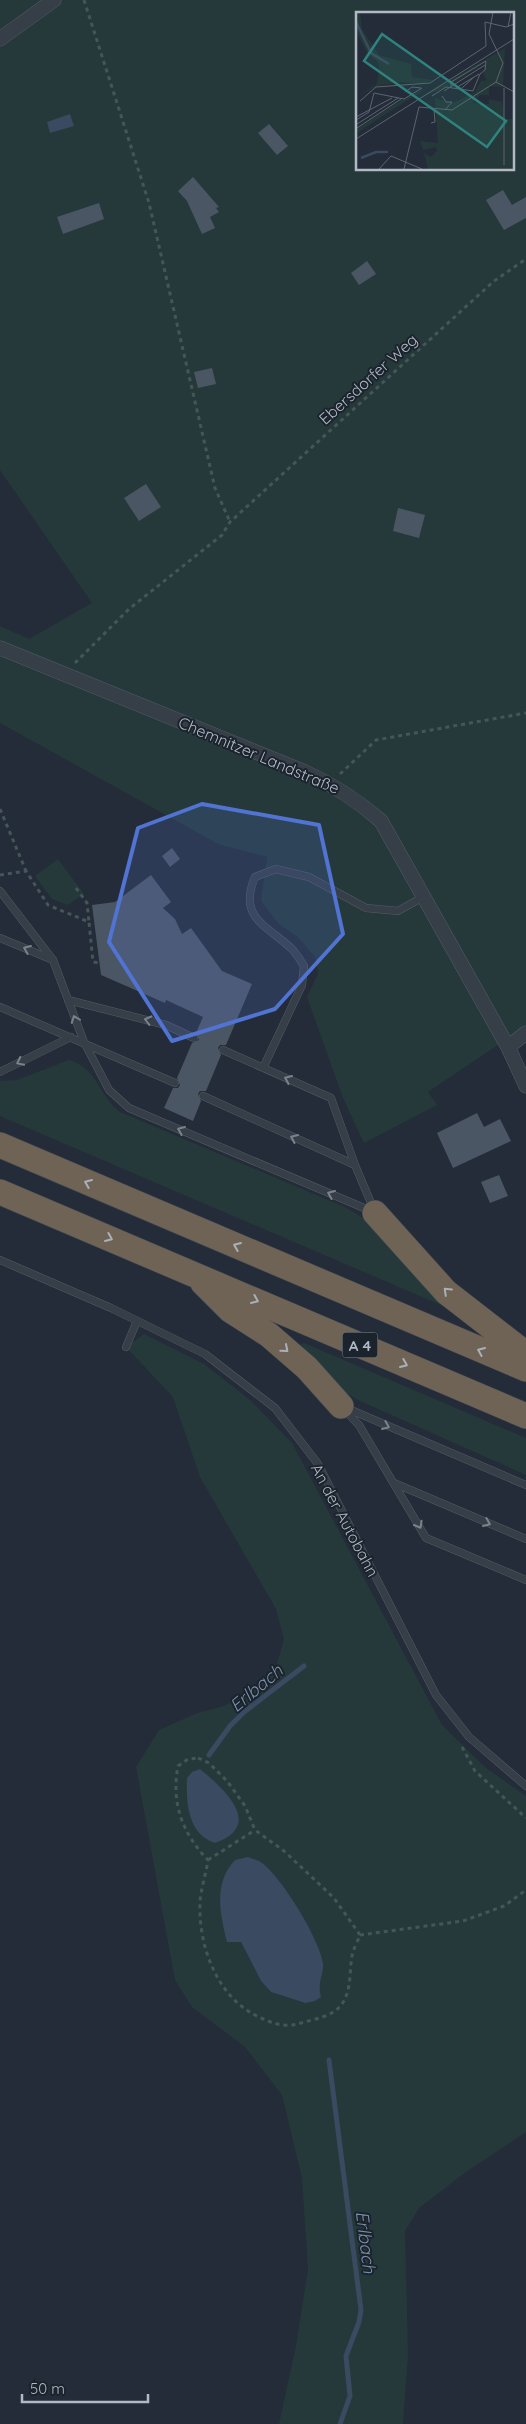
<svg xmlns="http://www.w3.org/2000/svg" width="526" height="2424" font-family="Quicksand,sans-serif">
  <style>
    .green { fill: #26393a; fill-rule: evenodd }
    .water { fill: #394a61 }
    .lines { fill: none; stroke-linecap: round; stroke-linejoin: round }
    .stream { stroke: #394a61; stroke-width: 5 }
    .building { fill: #4b5664 }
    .lane-casing { stroke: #545c66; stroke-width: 8 }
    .street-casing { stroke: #545c66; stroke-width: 15 }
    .highway-casing { stroke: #414953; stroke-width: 26 }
    .path { stroke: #445658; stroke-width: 3; stroke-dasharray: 4 4; stroke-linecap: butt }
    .lane { stroke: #363e48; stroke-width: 7 }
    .street { stroke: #363e48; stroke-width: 14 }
    .highway { stroke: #6e6354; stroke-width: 25 }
    .oneway { stroke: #7a828d }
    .oneway2 { stroke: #aab0ba }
    .marked { fill: #5173d1; fill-opacity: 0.2; stroke: #5173d1; stroke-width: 4; stroke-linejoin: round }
    .labels { text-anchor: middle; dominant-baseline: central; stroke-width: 4; stroke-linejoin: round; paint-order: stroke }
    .shield { fill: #1b232d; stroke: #848c97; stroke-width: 1 }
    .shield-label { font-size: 15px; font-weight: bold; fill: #b1b9c5 }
    .street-label { font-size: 16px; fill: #b1b9c5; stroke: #1b232d }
    .water-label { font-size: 18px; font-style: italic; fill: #7b90ab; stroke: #1b232d }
    .inset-river { fill: none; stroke: #394a61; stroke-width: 2.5 }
    .inset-road { fill: none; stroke: #5c6470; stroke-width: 1 }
    .view { fill: #2f837f; fill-opacity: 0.15; stroke: #2f837f; stroke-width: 2.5 }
    .inset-edge { fill: none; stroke: #b1b9c5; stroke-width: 2.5 }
  </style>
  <rect width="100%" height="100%" fill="#232c38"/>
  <!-- green -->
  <path class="green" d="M0,0H526V1026L428,1092L437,1105L364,1143L343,1098L307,997L318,974L315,957L298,937L279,924L261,901L267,857L218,844L0,723V626L29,639L92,603L0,470ZM357,14H512V169H357Z
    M58,859L84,894L68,905L52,899L35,876Z
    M69,1060C97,1067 98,1095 120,1112L345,1207L371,1223L462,1314L0,1116V1081L17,1080Z
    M144,1334L204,1364L250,1400L292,1443L442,1725L486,1768L526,1796V2132L466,2172L419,2208L405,2231L408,2355L403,2424H279L296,2346L308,2269L302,2178L282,2095L245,2047L192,2007L175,1980L136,1767L159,1730L197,1713L221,1707L248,1695L277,1664L284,1639L276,1609L200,1477L173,1397L126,1347ZM200,1769L230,1799L192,1823L187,1778ZM241,1942L323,1964L318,1985L304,2003L271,1992L261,1981Z
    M304,1343L526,1438V1475L358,1400L343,1391L300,1344Z"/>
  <!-- water -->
  <path class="water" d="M70,114L74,126L50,133L47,122Z
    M200,1769C224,1789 265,1825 215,1843C188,1834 186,1804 187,1778L192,1772Z
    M248,1857C252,1859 259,1860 262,1863C282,1878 319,1938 323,1963C324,1974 317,1981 321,1997L315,2001L305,2003L271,1992L261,1981L241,1942H227C220,1914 213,1883 235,1860Z"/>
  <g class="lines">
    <!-- stream -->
    <path class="stream" d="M209,1755L230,1726L244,1712L304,1666
      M329,2060L361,2310L359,2322L346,2356L350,2396L340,2424"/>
  </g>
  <!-- building -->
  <path class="building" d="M269,124L288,146L277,155L258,133Z
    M193,177L219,207L216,208L219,212L210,217L215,228L202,234L187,201L178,191Z
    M503,190L512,205L526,197V218L504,230L486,200Z
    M99,203L104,219L63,234L57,217Z
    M367,261L376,274L359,285L351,273Z
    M212,368L216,384L198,388L194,372Z
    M146,484L161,507L139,521L124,498Z
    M398,508L425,515L419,538L393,531Z
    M172,848L180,859L170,867L162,856Z
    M151,875L171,902L163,908L175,919L182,934L191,928L222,971L252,984L226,1045H220L218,1048L221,1055L206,1091H200L198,1094L201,1101L193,1121L164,1108L173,1088H178L180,1085L177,1078L192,1043L199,1040L196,1033L203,1017L166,1000L165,1003L101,975L92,905L115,902Z
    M477,1113L484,1127L500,1119L511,1141L453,1168L437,1133Z
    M499,1175L508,1196L490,1203L481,1182Z"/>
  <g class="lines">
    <defs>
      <path id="lane" d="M0,891L53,960L84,1042L109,1090L129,1108L371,1211
        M0,938L53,960
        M68,1000L166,1025L194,1038
        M0,1007L175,1083
        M223,1050L331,1098L355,1165
        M263,1068L302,985L304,966C301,961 297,955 293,950C269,926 237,919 255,877L276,869L309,877L366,908L398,911L423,897
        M0,1072L71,1037
        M203,1096L355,1165L374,1210
        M0,1260L111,1308L205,1354L275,1408L318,1464L436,1695L469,1737L526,1786
        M126,1347L137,1321
        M344,1407L526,1485
        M343,1408L359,1425L426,1538L526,1580
        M394,1483L526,1539"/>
      <path id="street" d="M0,39L54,0
        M0,648L305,772C334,785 357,800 381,821L508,1047L526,1086
        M508,1047L526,1033"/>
      <path id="highway" d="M0,1145L526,1369
        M0,1192L526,1416
        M375,1213L446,1292L526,1354
        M203,1283L230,1310L269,1335L307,1368L341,1406"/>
    </defs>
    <!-- lane casing -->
    <use href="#lane" class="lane-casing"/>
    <!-- street casing -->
    <use href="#street" class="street-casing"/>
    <!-- highway casing -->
    <use href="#highway" class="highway-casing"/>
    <!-- path -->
    <path class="path" d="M84,0L149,203L215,488L230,522
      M75,663L129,609L222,535L230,522L494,281L526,259
      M340,774L376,740L526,713
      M0,809L26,871
      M0,875L26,871L48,905L89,922L93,962L99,963
      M76,888L87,903L89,922
      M462,1747L475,1771L526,1818
      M198,1758L209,1763L227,1781L245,1806L255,1830L284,1851L334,1898L360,1935C358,1941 353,1949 352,1956C349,1972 352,1989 342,2004C333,2017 313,2019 298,2024C282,2028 269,2022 255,2015C216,1995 198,1944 200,1902C201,1888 206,1874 208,1860C182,1833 171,1803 178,1766L188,1759Z
      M208,1860L255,1830
      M360,1935L463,1921L504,1906L526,1890"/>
    <!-- lane -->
    <use href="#lane" class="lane"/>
    <!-- street -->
    <use href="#street" class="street"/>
    <!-- highway -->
    <use href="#highway" class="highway"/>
  </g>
  <!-- one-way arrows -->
  <defs><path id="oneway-chevron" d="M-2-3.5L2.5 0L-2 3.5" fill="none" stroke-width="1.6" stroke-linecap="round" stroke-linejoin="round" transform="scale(1.25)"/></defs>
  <g class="oneway">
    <use href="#oneway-chevron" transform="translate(27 949) rotate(-157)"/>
    <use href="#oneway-chevron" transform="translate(75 1019) rotate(-111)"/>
    <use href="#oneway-chevron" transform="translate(148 1020) rotate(-166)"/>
    <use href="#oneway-chevron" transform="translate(20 1062) rotate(154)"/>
    <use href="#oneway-chevron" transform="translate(288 1079) rotate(-156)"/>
    <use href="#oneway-chevron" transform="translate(181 1130) rotate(-157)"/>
    <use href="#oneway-chevron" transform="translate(294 1138) rotate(-156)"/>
    <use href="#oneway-chevron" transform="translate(331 1194) rotate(-157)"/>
    <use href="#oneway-chevron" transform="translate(386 1426) rotate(23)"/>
    <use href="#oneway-chevron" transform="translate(487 1523) rotate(23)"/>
    <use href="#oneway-chevron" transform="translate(419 1525) rotate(60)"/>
  </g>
  <g class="oneway2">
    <use href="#oneway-chevron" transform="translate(88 1183) rotate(-157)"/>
    <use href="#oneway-chevron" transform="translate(109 1238) rotate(23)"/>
    <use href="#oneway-chevron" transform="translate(237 1246) rotate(-157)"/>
    <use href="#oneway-chevron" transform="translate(447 1291) rotate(-136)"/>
    <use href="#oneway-chevron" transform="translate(255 1300) rotate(23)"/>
    <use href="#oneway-chevron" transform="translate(285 1349) rotate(41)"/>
    <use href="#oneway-chevron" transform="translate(481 1351) rotate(-157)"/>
    <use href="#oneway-chevron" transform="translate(404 1364) rotate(23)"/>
  </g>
  <!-- marked area -->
  <path class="marked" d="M202,804L319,825L343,934L275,1009L172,1041L109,942L138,828Z"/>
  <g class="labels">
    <!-- shield labels -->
    <rect class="shield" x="342.5" y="1332.5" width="35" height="25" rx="4"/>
    <g class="shield-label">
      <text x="360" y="1345">A 4</text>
    </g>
    <!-- street labels -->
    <g class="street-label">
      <text transform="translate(368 379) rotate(-42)">Ebersdorfer Weg</text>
      <text transform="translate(259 755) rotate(23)">Chemnitzer Landstraße</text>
      <text transform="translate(345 1520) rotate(62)">An der Autobahn</text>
    </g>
    <!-- water labels -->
    <g class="water-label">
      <text transform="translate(256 1688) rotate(-40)">Erlbach</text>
      <text transform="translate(366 2242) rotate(83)">Erlbach</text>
    </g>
  </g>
  <!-- overview -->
  <g transform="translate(356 12)">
    <rect width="158" height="158" fill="#232c38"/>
    <path d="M0,0H4L6,17L23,43L55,52L56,65L77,68L66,72L46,70L21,74L0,85L21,72L23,55L22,50L12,42L0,19ZM149,36L147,75L133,74V83H124L116,91L133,92V87L146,90L149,107H157V157H72L68,141L75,145L81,139L80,135L67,138L64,129L82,131L79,86L97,91L119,80L125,69L131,68L127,62L131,49L93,74L66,85ZM71,76L22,107L0,122L1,117L45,88Z" fill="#26393a"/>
    <path class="inset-river" d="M0,10L15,41L33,52M5,146L20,140H32"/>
    <path class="inset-road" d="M152,15L155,0M158,40V78M140,70L158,80M95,75V70L130,49M100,76L123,62M105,77L118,65M88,79L129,53M49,80L56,75L65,76M76,84L90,75L117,79L124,62L129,58L130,49M86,84L90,90H96L89,98M4,89L20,75L74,71L130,34L129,10L150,15L158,12M0,105L36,86M75,111L79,110L78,97M1,112L42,86M1,116L45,87M0,118V108L13,100L18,81L48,87L66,76M0,127L158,27M148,153V76M23,157L35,144L66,157M48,157L63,95L96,98L140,70L147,51L133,22L137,0"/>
    <path class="view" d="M26,22L150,109L131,135L8,49Z"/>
    <rect width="158" height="158" class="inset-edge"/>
  </g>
  <!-- scale -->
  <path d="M22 2394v8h126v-8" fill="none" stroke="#b1b9c5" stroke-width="2.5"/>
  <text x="30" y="2394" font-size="15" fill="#b1b9c5" stroke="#1b232d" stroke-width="4" paint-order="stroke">50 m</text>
</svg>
